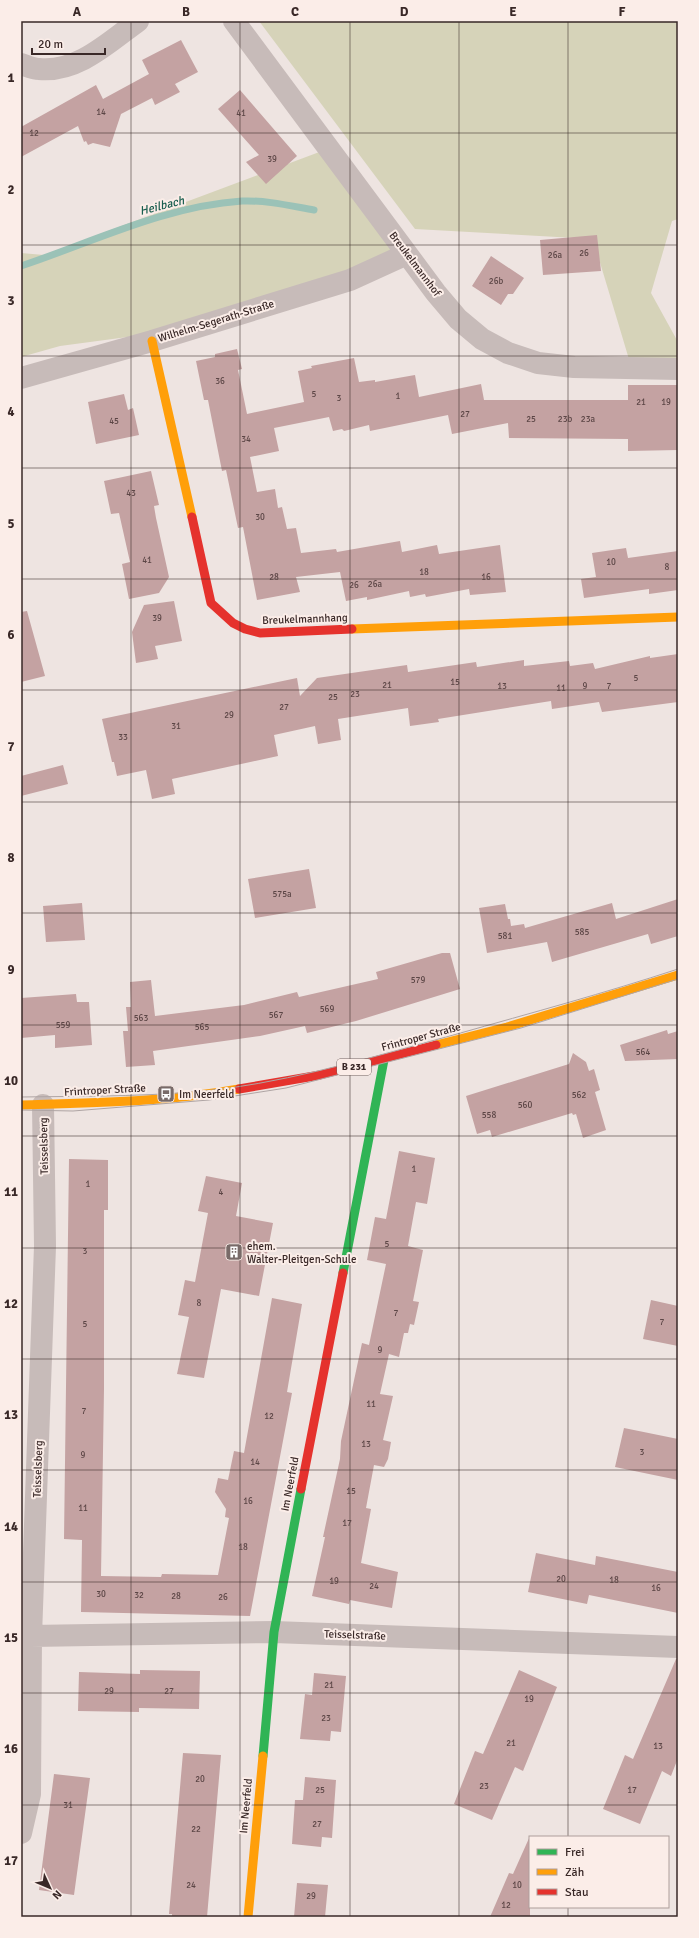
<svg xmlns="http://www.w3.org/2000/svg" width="699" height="1938" font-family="Signika,sans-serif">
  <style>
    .green { fill: #d6d3b9 }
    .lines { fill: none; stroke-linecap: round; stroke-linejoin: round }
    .stream { stroke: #9bc2b7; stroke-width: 7 }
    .building { fill: #c4a2a2 }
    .street { stroke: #c7bbb9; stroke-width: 22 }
    .fast { stroke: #30b455; stroke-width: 9 }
    .slow { stroke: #ff9f0a; stroke-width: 9 }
    .jam { stroke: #e5322d; stroke-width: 9 }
    .tram { stroke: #afa5a4; stroke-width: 1 }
    .grid { fill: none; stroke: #392827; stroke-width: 1; stroke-opacity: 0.55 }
    .labels { text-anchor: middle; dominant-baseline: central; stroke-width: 4; stroke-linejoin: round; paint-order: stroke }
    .number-label { font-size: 9px; fill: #5c4646 }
    .shield { fill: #fbede8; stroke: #736361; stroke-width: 1 }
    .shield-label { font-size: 10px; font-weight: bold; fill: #392827 }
    .street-label { font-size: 11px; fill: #392827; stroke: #fbede8 }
    .poi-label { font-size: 11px; fill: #392827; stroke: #fbede8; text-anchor: start }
    .water-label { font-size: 12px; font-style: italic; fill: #195e4f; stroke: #fbede8 }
    .neatline { fill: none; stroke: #392827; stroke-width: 1.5 }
    .grid-label { font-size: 13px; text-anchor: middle; font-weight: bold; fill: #392827 }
  </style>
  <rect width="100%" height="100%" fill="#eee4e1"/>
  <!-- green -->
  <path class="green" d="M259,21H678V219L672,221L651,293L678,342V364L631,366L593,239L415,229Z
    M330,148L406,252L135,336L60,346L21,357V253L44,255Z"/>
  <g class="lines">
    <!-- stream -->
    <path class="stream" d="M21,266C93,242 165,206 242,201C266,200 291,206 314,210"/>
  </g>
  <!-- building -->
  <path class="building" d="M181,40L198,72L175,84L180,92L155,105L152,98L121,114L110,147L93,143L88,145L86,141L84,142L78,126L21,157V127L96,85L103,99L149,74L142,60Z
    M240,90L297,156L266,184L246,162L259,155L218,109Z
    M597,235L601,271L543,275L540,240Z
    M491,256L524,278L513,294H508L501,305L472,286Z
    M237,349L242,369L238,370L247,414L304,402L298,371L312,368L311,366L354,358L359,382L375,380V382L415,375L419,397L481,384L484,400H628V385H678V450L628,451V439L509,438L508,423L452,434L448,415L370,431L369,425L344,431L342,429L333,431L329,417L274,428L279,451L250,457L257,492L275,489L278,508L282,507L287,529L296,528L301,553L336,549L337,552L400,541L402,552L437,545L439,554L500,545L506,592L470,595L469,589L426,597L425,594L410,597L409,591L367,600V597L346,601L340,572L296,577L300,592L257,600L243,527L238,528L226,470L222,471L208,400H204L196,361L215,357V354Z
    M124,394L128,410L133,408L139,435L96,444L88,402Z
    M151,471L159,505L154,506L156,518L169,577L159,593L129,599L122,564L130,562L119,513L111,514L104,481Z
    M626,548L628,558L678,551V590L649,594V589L584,598L581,579L596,577L592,553Z
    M174,601L182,641L155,646L158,659L136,663L132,632L144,605Z
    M27,611L45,676L21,682V612Z
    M678,654V702L602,712L599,702L552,709L551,701L438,719L439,722L410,726L408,708L338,719L341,740L318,744L315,726L274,735L278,756L172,779L175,794L152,799L146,770L117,776L114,762H112L102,719L297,678L300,696L317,678L407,665L408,672L476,662L477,667L524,660V666L569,661L570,666L593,663L595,669L650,656V658Z
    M63,765L68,784L21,796V776Z
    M309,869L316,908L255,918L248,879Z
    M678,899V936L651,944L648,934L552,962L547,942L487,953L479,908L505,904L508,919H510L511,926L524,924L525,928L612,903L616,919Z
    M82,903L85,940L46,942L43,906Z
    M442,953H450L460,989L356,1021L307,1033L305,1026L260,1036L153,1051L155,1065L126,1067L123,1031H128L126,1007H131L130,982L151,980L155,1016L244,1005L297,992L299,997L378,979L376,972Z
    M76,994L77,1002H89L92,1045L55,1048V1035L21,1038V998Z
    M667,1030L668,1034L678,1031V1059L625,1061L620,1045Z
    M573,1053L586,1062L589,1071L594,1069L600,1090L595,1092L606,1130L583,1138L576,1114L573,1115L572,1113L492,1137L490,1130L477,1134L466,1096L569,1064Z
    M399,1151L435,1158L427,1204L416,1202L408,1246L423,1250L413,1301L419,1302L414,1325L410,1324L408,1333H404L399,1357L389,1354L380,1394L393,1396L383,1440L391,1442L388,1459L384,1467L374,1465L366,1508L371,1509L361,1563L398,1572L392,1608L350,1600L349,1604L312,1596L325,1537H323L340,1459L341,1441L362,1343L369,1345L386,1264L367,1260L375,1217L386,1219Z
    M69,1159L108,1160V1210H104V1389L101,1576L161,1577L162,1574L218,1575L229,1518L225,1517L226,1509L215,1492L218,1478L228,1480L234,1451L244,1453L272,1298L302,1304L287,1392L292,1393L250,1616L81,1612L82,1540L64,1539Z
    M206,1176L242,1183L236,1216L273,1223L259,1296L221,1289L204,1378L177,1374L189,1317L178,1315L185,1280L195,1282L208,1213L198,1211Z
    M651,1300L678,1306V1346L643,1339Z
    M624,1428L678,1439V1480L615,1467Z
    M536,1553L595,1565L596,1556L678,1572V1613L589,1595L587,1604L528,1592Z
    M676,1659H678V1758L671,1776L662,1771L640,1824L603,1809L625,1755L633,1759Z
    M140,1670L200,1671L199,1709L139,1708V1712L78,1711L79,1672L140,1674Z
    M519,1670L557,1687L523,1771L515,1767L492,1820L454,1804L475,1751L483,1754Z
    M314,1673L346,1676L341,1732L331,1731L330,1741L300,1739L305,1694L312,1695Z
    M183,1753L221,1755L207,1917H172V1914H169Z
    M54,1774L90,1778L74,1895L39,1890Z
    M305,1777L336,1780L332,1838L322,1837L321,1847L292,1844L295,1800H303Z
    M530,1836V1917H490L509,1873L513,1874Z
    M297,1883L328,1885L325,1917H294Z"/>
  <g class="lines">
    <!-- street -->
    <path class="street" d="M234,21L436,293L458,319L482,339L508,353L538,363L574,367L678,369
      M21,64C27,66 33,69 39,69C77,73 109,42 138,21
      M21,378L152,341L350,280L407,254
      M31,1636L274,1632L678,1647
      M21,1833L30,1794L31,1636L45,1246L43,1105"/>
    <!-- fast -->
    <path class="fast" d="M343,1273L384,1060
      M263,1756L274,1632L301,1489"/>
    <!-- slow -->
    <path class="slow" d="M152,341L192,517
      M352,629L678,617
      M436,1045L507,1027L678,975
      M21,1105C94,1103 167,1102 239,1089
      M248,1917L263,1756"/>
    <!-- jam -->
    <path class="jam" d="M192,517L211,603L233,623L245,629L260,633L352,629
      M239,1089L320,1075L436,1045
      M301,1489L343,1273"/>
    <!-- tram -->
    <path class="tram" d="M21,1097C91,1096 161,1097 230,1088C307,1077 383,1054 457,1034C531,1013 605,993 678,969
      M21,1110L73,1111L209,1100L286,1088L521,1028L678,979"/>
  </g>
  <!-- grid -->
  <path class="grid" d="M131,21V1917M240,21V1917M350,21V1917M459,21V1917M568,21V1837M21,133H678M21,245H678M21,356H678M21,468H678M21,579H678M21,690H678M21,802H678M21,913H678M21,1025H678M21,1136H678M21,1248H678M21,1359H678M21,1470H678M21,1582H678M21,1693H678M21,1805H678M568,1907V1917"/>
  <!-- icons -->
  <defs>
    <symbol id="bus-square" viewBox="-11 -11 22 22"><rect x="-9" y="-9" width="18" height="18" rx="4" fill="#786a68" stroke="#fbede8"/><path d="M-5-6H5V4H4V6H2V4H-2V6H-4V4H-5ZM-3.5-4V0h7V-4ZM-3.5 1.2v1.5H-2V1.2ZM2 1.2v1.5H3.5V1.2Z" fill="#fff"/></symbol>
    <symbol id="building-square" viewBox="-11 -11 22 22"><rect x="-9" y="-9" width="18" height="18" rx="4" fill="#786a68" stroke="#fbede8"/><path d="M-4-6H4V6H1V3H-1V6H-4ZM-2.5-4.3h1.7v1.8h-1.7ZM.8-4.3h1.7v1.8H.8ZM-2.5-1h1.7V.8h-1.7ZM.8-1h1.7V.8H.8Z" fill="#fff"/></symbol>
  </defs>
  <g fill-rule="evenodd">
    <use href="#bus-square" x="156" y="1084" width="20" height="20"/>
    <use href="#building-square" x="224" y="1242" width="20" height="20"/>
  </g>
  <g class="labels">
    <!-- number labels -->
    <g class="number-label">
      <text x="101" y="112">14</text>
      <text x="241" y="113">41</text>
      <text x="34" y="133">12</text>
      <text x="272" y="159">39</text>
      <text x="584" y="253">26</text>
      <text x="555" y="255">26a</text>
      <text x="496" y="281">26b</text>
      <text x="220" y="381">36</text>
      <text x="314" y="394">5</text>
      <text x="398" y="396">1</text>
      <text x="339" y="398">3</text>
      <text x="641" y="402">21</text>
      <text x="666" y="402">19</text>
      <text x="465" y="414">27</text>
      <text x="531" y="419">25</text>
      <text x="565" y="419">23b</text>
      <text x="588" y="419">23a</text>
      <text x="114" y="421">45</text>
      <text x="246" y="439">34</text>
      <text x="131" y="493">43</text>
      <text x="260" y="517">30</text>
      <text x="147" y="560">41</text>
      <text x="611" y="562">10</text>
      <text x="667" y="567">8</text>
      <text x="424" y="572">18</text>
      <text x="274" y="577">28</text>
      <text x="486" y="577">16</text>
      <text x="375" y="584">26a</text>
      <text x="354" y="585">26</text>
      <text x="157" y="618">39</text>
      <text x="636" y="678">5</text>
      <text x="455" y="682">15</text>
      <text x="387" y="685">21</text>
      <text x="502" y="686">13</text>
      <text x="585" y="686">9</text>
      <text x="609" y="686">7</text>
      <text x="561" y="688">11</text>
      <text x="355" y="694">23</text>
      <text x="333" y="697">25</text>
      <text x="284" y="707">27</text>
      <text x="229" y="715">29</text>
      <text x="176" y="726">31</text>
      <text x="123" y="737">33</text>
      <text x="282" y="894">575a</text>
      <text x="582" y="932">585</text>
      <text x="505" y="936">581</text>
      <text x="418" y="980">579</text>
      <text x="327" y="1009">569</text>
      <text x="276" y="1015">567</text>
      <text x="141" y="1018">563</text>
      <text x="63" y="1025">559</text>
      <text x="202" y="1027">565</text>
      <text x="643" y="1052">564</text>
      <text x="579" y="1095">562</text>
      <text x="525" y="1105">560</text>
      <text x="489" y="1115">558</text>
      <text x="414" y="1169">1</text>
      <text x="88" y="1184">1</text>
      <text x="221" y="1192">4</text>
      <text x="387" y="1244">5</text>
      <text x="85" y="1251">3</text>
      <text x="199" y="1303">8</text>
      <text x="396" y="1313">7</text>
      <text x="662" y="1322">7</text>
      <text x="85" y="1324">5</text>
      <text x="380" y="1350">9</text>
      <text x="371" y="1404">11</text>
      <text x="84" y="1411">7</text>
      <text x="269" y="1416">12</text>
      <text x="366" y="1444">13</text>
      <text x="642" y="1452">3</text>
      <text x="83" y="1455">9</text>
      <text x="255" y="1462">14</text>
      <text x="351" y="1491">15</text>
      <text x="248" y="1501">16</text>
      <text x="83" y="1508">11</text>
      <text x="347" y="1523">17</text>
      <text x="243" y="1547">18</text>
      <text x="561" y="1579">20</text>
      <text x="614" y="1580">18</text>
      <text x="334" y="1581">19</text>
      <text x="374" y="1586">24</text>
      <text x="656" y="1588">16</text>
      <text x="101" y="1594">30</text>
      <text x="139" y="1595">32</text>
      <text x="176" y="1596">28</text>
      <text x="223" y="1597">26</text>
      <text x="329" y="1685">21</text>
      <text x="109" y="1691">29</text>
      <text x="169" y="1691">27</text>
      <text x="529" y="1699">19</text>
      <text x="326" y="1718">23</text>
      <text x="511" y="1743">21</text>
      <text x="658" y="1746">13</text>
      <text x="200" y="1779">20</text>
      <text x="484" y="1786">23</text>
      <text x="320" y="1790">25</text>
      <text x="632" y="1790">17</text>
      <text x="68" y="1805">31</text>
      <text x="317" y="1824">27</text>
      <text x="196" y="1829">22</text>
      <text x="191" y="1885">24</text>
      <text x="517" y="1885">10</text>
      <text x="311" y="1896">29</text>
      <text x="506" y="1905">12</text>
    </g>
    <!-- shield labels -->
    <rect class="shield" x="337" y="1059" width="34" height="16" rx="3"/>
    <g class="shield-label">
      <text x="354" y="1067">B 231</text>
    </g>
    <!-- street labels -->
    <g class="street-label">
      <text transform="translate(415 264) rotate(53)">Breukelmannhof</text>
      <text transform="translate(216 321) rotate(-17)">Wilhelm-Segerath-Straße</text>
      <text transform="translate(305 619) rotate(-2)">Breukelmannhang</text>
      <text transform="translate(421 1037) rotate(-15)">Frintroper Straße</text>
      <text transform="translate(105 1090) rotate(-3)">Frintroper Straße</text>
      <text transform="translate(44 1146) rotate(-91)">Teisselsberg</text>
      <text transform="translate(38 1469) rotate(-88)">Teisselsberg</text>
      <text transform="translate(290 1484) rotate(-79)">Im Neerfeld</text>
      <text transform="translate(355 1635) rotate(2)">Teisselstraße</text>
      <text transform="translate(246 1806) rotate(-85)">Im Neerfeld</text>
    </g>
    <!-- poi labels -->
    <g class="poi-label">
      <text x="179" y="1094">Im Neerfeld</text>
      <text x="247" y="1246">ehem.<tspan x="247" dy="13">Walter-Pleitgen-Schule</tspan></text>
    </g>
    <!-- water labels -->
    <g class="water-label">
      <text transform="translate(162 206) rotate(-14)">Heilbach</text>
    </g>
  </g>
  <!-- border -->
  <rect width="699" height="1938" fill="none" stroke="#fbede8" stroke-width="44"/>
  <!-- legend -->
  <rect x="529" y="1836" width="140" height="72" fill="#fbede8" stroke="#ad9e9b"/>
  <rect x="537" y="1849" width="20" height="6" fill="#30b455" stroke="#ad9e9b"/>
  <text x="565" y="1856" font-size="12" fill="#392827">Frei</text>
  <rect x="537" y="1869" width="20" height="6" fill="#ff9f0a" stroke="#ad9e9b"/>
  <text x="565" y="1876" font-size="12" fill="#392827">Zäh</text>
  <rect x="537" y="1889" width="20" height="6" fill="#e5322d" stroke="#ad9e9b"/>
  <text x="565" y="1896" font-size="12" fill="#392827">Stau</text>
  <!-- north arrow -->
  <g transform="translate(50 1888) rotate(134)" stroke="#fbede8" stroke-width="3" paint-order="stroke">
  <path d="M0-3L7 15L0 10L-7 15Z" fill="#392827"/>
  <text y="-6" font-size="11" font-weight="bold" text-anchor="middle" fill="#392827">N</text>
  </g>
  <!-- scale -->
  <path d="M32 48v6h73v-6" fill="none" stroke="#392827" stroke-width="2"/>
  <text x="38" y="48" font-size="12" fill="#392827" stroke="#fbede8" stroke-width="3" paint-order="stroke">20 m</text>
  <rect x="22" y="22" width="655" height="1894" class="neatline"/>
  <g class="grid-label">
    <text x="77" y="16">A</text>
    <text x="186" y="16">B</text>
    <text x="295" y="16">C</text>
    <text x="404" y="16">D</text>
    <text x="513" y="16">E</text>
    <text x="622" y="16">F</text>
    <text x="11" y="82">1</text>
    <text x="11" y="194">2</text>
    <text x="11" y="305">3</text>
    <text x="11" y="416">4</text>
    <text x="11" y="528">5</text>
    <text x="11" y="639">6</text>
    <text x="11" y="751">7</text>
    <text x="11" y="862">8</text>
    <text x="11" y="974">9</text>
    <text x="11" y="1085">10</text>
    <text x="11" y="1196">11</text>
    <text x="11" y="1308">12</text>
    <text x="11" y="1419">13</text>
    <text x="11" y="1531">14</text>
    <text x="11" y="1642">15</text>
    <text x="11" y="1753">16</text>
    <text x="11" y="1865">17</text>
  </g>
</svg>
